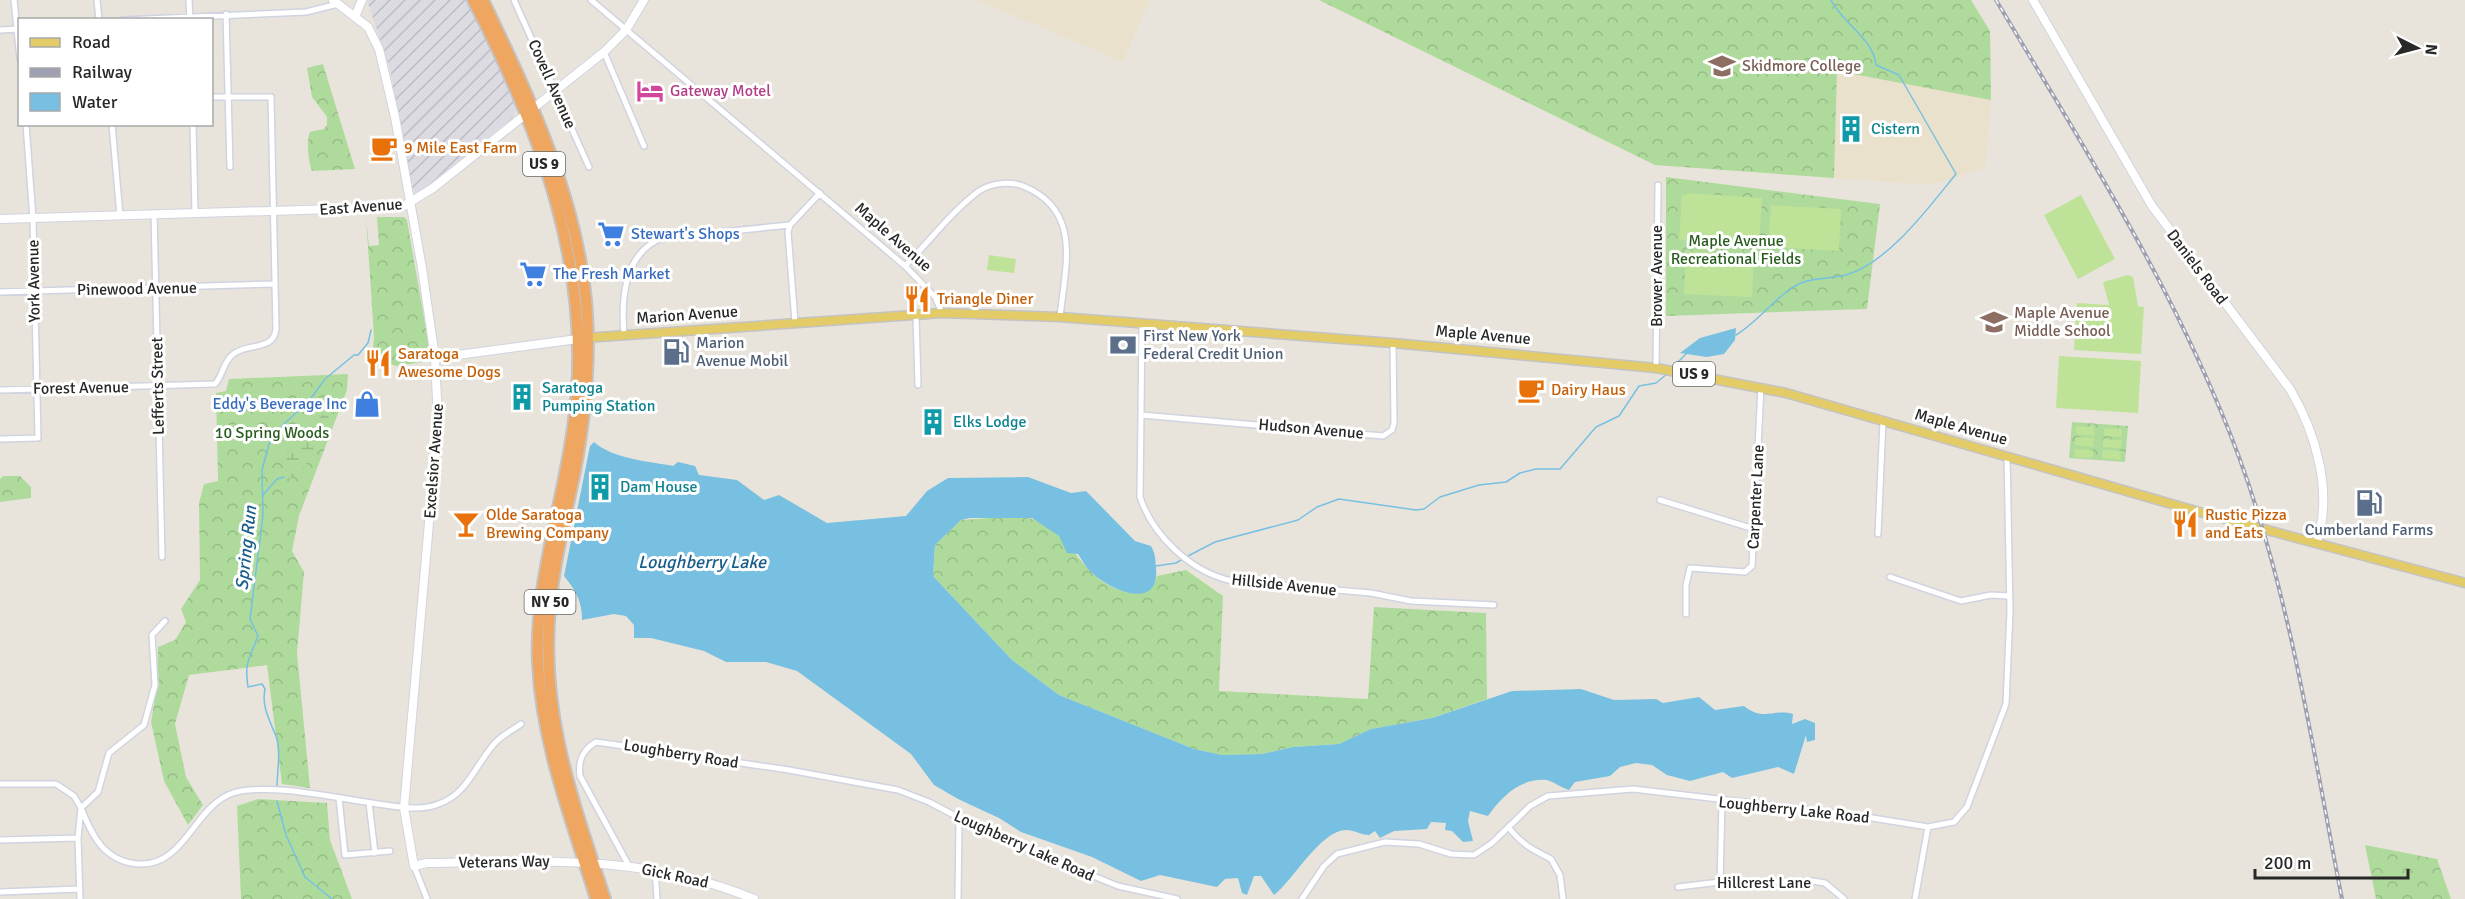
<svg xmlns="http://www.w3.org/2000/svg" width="2465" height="899" font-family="Signika,sans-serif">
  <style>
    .industrial { fill: url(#industrial-furrows) }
    .education { fill: #eae1cc }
    .forest { fill: url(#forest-crowns) }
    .wetland { fill: url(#wetland-marsh) }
    .pitch { fill: #bfe299 }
    .water { fill: #77c0e2 }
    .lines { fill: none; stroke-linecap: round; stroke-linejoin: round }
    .stream { stroke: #77c0e2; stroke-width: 1.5 }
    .street-casing { stroke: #d0d3e0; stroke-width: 8 }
    .secondary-casing { stroke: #d0d3e0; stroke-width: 10 }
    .primary-casing { stroke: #c3c3c3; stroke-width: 11 }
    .highway-casing { stroke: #c3c3c3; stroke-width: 14 }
    .street { stroke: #fff; stroke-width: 5 }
    .secondary { stroke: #fff; stroke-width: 8 }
    .primary { stroke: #e3cc67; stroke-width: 8 }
    .highway { stroke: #efa661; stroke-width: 10 }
    .rail-casing { stroke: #9ea0b1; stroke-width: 4 }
    .rail { stroke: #fff; stroke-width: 1.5; stroke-dasharray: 4.5; stroke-linecap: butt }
    .labels { text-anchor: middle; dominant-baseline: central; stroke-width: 6; stroke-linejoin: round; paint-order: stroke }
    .shield { fill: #fff; stroke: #686868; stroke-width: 1.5 }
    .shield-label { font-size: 15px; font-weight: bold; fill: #282828 }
    .education-label { font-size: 16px; fill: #785e54; stroke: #fff; text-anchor: start }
    .street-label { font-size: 16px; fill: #282828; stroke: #fff }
    .hotel-label { font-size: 16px; fill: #b23c85; stroke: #fff; text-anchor: start }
    .culture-label { font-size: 16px; fill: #0d838f; stroke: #fff; text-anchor: start }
    .food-label { font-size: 16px; fill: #c56008; stroke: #fff; text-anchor: start }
    .shop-label { font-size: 16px; fill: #366cbe; stroke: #fff; text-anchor: start }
    .park-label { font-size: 16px; fill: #295d20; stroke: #fff }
    .service-label { font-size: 16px; fill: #4e5e75; stroke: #fff; text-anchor: start }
    .water-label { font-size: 18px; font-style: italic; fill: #195e8b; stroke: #fff }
  </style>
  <defs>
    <pattern id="industrial-furrows" width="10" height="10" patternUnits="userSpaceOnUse" patternTransform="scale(1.5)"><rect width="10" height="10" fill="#dddbe2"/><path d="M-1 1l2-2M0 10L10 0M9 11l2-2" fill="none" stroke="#bebcc2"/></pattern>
    <pattern id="forest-crowns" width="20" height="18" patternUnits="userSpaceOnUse" patternTransform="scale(1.5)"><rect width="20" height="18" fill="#aedb9c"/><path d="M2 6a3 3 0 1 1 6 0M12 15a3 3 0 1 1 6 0" fill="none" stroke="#96bc86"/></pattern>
    <pattern id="wetland-marsh" width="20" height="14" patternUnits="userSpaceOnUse" patternTransform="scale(1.5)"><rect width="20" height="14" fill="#aedb9c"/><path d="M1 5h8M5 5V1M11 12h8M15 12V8" fill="none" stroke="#96bc86"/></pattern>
  </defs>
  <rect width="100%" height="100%" fill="#e9e4db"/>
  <!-- industrial -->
  <path class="industrial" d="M367,0H469L516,104V111L512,118L417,194L411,188L390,69Z"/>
  <!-- education -->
  <path class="education" d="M977,0H1150L1123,62Z
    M1319,0H1971L1990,31L1991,100L1985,168L1931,185L1655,165Z"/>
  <!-- forest -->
  <path class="forest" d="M1319,0H1971L1990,31L1991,100L1837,71L1834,178L1655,165Z
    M323,64L355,169L312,171C308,159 306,143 310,132L324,129L327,125V117L312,97L307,68Z
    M1666,177L1880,204L1867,309L1666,316Z
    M366,217L369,246L379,245L377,217H404L407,220L429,346H427L431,356L428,361L397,366L368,358L373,348L374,336Z
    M348,374L347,390L299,516L292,551L304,572L297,653L310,788L282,784L267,665L189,675L175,724L186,777L203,805L188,825L164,781L151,722L157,686L158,647L175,640L186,622L181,609L200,580L199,503L204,484L218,481L216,393L226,391L229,379Z
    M2072,422L2128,426L2125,462L2069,458Z
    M3,476H20L31,487V498L0,502V479Z
    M1003,517C1018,517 1031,516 1044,524C1064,536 1075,555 1090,571C1106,589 1150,608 1157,576L1186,570L1223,596L1219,691L1368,699L1374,607L1486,613L1487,699L1432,718L1371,729L1339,744L1293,747L1262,754L1222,755L1194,749L1059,695L1012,660L933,576L935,545L961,520Z
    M258,799L327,803L330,840L352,899H241L237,806Z
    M2365,845L2437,859L2451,899H2376Z"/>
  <!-- wetland -->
  <path class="wetland" d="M324,414L329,416V428C322,432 323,437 319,444C312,459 301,473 286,480L284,465L290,447L306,440L316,420Z"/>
  <!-- pitch -->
  <path class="pitch" d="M1687,193L1762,198L1759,243L1724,241L1723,237L1718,242L1679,240L1682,195Z
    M2081,195L2115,259L2078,279L2044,215Z
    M1771,205L1841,209L1839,251L1768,247Z
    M1686,251L1754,255L1752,297L1684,294Z
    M989,255L1016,259L1014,273L987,270Z
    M2128,275L2133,277L2138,306L2144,307L2141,354L2074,350L2077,303L2109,305L2103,282Z
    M2059,356L2141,361L2138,413L2056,408Z
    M2076,426L2094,427V436L2076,434Z
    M2104,428L2122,429V437L2104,436Z
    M2076,437L2094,438L2093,447L2075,445Z
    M2103,439L2122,440L2121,448L2103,447Z
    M2075,449L2093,450V458L2074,457Z
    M2103,450L2121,451L2120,460L2102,458Z"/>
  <!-- water -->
  <path class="water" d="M1736,328L1735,340L1724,354L1707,357L1680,353L1700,338Z
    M594,442C613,459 648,461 673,466L678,462L695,466L699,475L737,480L764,500L779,495L827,523L906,516L927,491L948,478L1028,477L1071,493L1086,491L1135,541L1151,546C1156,555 1155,559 1156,568C1160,612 1110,590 1092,573C1086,568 1082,560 1078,554L1067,553L1059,536L1032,518H970L961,520L935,545L933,576L1012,660L1059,695L1194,749L1222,755L1262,754L1293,747L1339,744L1371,729L1432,718L1512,691L1581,689L1614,700L1656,699L1663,703L1699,697L1715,710L1744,706C1764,722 1774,708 1793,714L1792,724L1805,719L1815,723V740L1807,742L1806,735L1794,774L1778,767L1732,778L1723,772L1690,781L1667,775L1652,765L1636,763L1620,767L1610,776L1575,782L1569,790C1562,788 1552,781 1547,780C1520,778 1503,795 1488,816L1470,811L1468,821L1473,841L1463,842L1452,831L1445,830L1446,823L1431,822L1427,829L1394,831L1380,838L1375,831L1369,835C1362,835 1353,830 1347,830C1321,829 1293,881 1274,895L1261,876H1254L1247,895L1242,893L1238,878L1225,879L1217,887L1160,875L1141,881L1092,857L1021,832L999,818L958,799L934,785L911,754L797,671L766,662H726L704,651L651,638H634V625L626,616L614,614L582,620C582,601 576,591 564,576L590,446Z"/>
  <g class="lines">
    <!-- stream -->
    <path class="stream" d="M1736,335C1758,322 1781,291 1801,283C1815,277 1831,279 1846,275C1888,263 1929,207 1956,174L1899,75L1876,65C1874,39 1842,23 1831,0
      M1674,366L1687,353
      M262,496L277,479L284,477
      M1188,556L1215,542L1298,520L1317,507L1339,499L1416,510L1424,509L1440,497L1479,485L1506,482L1520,473L1536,469H1560L1596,427L1619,416L1639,386L1656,383L1667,374
      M1156,566L1176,563L1183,559
      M277,787C277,773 281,752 277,739C271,722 261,708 265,689L262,684L248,687C244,661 250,658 258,636L250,619L263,515L262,470L269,444L283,425L309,401L325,379L354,355H358L368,343L371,330
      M277,801L286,835L305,877L332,899"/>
    <defs>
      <path id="street" d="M14,0L20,59
        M97,0L99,20
        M189,0L190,20
        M514,0L589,167
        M591,0L905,266L935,297L942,313
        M226,14L230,167
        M123,20L306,12L338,4
        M0,30L19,29
        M604,52L644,146
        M112,124L120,216
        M193,124L195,213
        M154,214L162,557
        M790,225L788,232L795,322
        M905,266C929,242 952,211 979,191C991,183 1010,181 1023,186C1083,210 1065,267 1060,317
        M0,292L275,284
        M916,315L918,385
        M1142,325L1140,497C1153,536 1191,572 1232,581L1371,593L1411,601L1494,605
        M624,335C621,300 624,253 662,238L790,225L820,193
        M1656,368L1658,185
        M0,390L215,384C222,377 223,364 231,356C245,342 274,352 276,329L271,97H212
        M1141,415L1383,436L1392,430L1394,423L1393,343
        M0,439L38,438L33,219L26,124
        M1660,500L1754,529
        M1878,534L1883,421
        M1890,577L1961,601L1991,595L2009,596
        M1686,614V585L1690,568L1745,572L1752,566L1761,387
        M165,621L152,635L155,685L144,725L109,753L98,792L81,808C92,836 104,861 138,864C185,867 194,806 233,793C268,782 341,799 378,804C400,807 421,812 441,803C468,793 477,762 495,743C502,735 513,730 521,724
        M0,784H56L74,796L81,808L78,838L80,899
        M339,798L345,855L390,851
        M369,803L375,853
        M1508,827C1523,845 1531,849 1551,859L1560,875L1563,899
        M0,840L78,838
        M414,866L427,899
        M629,866L580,776C578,761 582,750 596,742L789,770L898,790L929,802L988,833L1118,886L1177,899
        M655,869L657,899
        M1720,882L1722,802
        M1678,887L1720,882L1813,881L1825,883L1844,899
        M0,892L79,889
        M958,899L959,820
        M1302,899L1324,866L1337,854L1385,842L1419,844L1451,854L1474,855L1492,843L1530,806L1548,796L1633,789L1854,815L1928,827L1954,822L1967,807L2006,704L2010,611L2007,456
        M1915,899L1928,827"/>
      <path id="secondary" d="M333,0L368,27L379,49L395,117L422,268L435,358L438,420L404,808L414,866L427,863C540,861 647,854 754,899
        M2033,0L2152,206L2290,389C2316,433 2333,491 2317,542
        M355,17L362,0
        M0,219L402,207L433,188L604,52L626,30L644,0
        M435,358L578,339"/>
      <path id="primary" d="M584,338L942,313L1060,317L1393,343L1656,368L1786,393L2196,511L2465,583"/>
      <path id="highway" d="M473,0C540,130 594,271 574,420C564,502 534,581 538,664C542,746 572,821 596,899
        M483,0C530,98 580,203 587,313C590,365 585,419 575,471C566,516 554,562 550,608C540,714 573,800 605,899"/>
    </defs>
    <!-- street casing -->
    <use href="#street" class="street-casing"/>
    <!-- secondary casing -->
    <use href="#secondary" class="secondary-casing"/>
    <!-- primary casing -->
    <use href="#primary" class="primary-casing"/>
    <!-- highway casing -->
    <use href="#highway" class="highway-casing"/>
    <!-- street -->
    <use href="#street" class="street"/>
    <!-- secondary -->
    <use href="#secondary" class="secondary"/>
    <!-- primary -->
    <use href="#primary" class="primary"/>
    <!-- highway -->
    <use href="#highway" class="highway"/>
    <defs>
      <path id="rail" d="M1996,0C2084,148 2179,295 2239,457C2291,599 2313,751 2342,899"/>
    </defs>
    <!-- rail casing -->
    <use href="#rail" class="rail-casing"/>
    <!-- rail -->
    <use href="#rail" class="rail"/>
  </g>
  <!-- icons -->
  <defs>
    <symbol id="university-bare" viewBox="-9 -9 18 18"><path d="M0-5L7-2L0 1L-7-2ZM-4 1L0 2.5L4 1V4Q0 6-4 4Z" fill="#8d6e63" stroke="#fff" stroke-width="2.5" paint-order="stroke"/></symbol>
    <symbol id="hotel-bare" viewBox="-9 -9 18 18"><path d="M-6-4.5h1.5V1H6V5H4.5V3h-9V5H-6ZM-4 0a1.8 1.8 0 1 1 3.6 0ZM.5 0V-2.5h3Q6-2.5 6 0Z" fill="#d1479c" stroke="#fff" stroke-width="2.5" paint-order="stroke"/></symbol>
    <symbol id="building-bare" viewBox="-9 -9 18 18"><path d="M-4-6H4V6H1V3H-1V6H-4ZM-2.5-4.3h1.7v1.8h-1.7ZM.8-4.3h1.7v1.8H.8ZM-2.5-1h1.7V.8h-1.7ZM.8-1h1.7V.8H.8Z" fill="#0f9aa8" stroke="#fff" stroke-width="2.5" paint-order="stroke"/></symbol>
    <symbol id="cafe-bare" viewBox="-9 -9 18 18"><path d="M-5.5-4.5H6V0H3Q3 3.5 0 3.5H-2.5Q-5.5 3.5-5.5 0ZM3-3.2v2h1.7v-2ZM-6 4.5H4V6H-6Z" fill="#e8710a" stroke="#fff" stroke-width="2.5" paint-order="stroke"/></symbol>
    <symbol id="supermarket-bare" viewBox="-9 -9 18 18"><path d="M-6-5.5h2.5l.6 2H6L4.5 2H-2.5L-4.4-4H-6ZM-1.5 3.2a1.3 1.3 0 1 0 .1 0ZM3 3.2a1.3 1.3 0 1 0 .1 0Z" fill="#3f7fe0" stroke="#fff" stroke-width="2.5" paint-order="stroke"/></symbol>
    <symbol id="restaurant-bare" viewBox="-9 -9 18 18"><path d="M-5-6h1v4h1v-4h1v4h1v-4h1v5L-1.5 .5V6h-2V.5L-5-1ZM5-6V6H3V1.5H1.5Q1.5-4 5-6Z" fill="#e8710a" stroke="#fff" stroke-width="2.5" paint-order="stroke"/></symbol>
    <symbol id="school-bare" viewBox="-9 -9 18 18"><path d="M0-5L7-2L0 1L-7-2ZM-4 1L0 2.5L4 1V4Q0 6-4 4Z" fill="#8d6e63" stroke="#fff" stroke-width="2.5" paint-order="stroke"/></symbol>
    <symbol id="bank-bare" viewBox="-9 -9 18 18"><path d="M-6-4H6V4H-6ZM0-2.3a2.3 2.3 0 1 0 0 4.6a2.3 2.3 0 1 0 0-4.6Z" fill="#5c6f8a" stroke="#fff" stroke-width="2.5" paint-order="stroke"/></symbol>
    <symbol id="fuel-bare" viewBox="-9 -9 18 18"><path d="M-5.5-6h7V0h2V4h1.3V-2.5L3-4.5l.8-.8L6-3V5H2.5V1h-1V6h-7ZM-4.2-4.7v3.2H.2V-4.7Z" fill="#5c6f8a" stroke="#fff" stroke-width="2.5" paint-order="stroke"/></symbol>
    <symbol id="shop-bare" viewBox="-9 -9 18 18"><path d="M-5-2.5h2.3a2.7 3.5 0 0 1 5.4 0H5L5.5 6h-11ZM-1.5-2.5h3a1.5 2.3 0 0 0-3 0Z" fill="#3f7fe0" stroke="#fff" stroke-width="2.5" paint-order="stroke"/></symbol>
    <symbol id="bar-bare" viewBox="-9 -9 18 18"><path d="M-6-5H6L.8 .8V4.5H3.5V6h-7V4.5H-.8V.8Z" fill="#e8710a" stroke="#fff" stroke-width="2.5" paint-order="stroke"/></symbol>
  </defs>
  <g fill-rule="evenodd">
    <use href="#university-bare" x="1703" y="47" width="38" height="38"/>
    <use href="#hotel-bare" x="631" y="72" width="38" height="38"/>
    <use href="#building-bare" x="1832" y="110" width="38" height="38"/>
    <use href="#cafe-bare" x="365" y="129" width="38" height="38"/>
    <use href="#supermarket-bare" x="592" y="215" width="38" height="38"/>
    <use href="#supermarket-bare" x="514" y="255" width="38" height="38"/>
    <use href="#restaurant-bare" x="898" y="280" width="38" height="38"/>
    <use href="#school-bare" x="1975" y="303" width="38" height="38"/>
    <use href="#bank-bare" x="1104" y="326" width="38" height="38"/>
    <use href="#fuel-bare" x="657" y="333" width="38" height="38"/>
    <use href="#restaurant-bare" x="359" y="344" width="38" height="38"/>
    <use href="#cafe-bare" x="1512" y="371" width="38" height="38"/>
    <use href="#building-bare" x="503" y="378" width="38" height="38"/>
    <use href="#shop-bare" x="348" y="385" width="38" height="38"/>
    <use href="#building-bare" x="914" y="403" width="38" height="38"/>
    <use href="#building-bare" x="581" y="468" width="38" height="38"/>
    <use href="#fuel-bare" x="2350" y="484" width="38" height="38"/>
    <use href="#bar-bare" x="447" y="505" width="38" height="38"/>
    <use href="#restaurant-bare" x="2166" y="505" width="38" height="38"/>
  </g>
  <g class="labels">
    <!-- shield labels -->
    <g class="shield">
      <rect x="523" y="152" width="42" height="24" rx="4.5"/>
      <rect x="1673" y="362" width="42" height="24" rx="4.5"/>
      <rect x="524.5" y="590" width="51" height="24" rx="4.5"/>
    </g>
    <g class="shield-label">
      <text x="544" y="164">US 9</text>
      <text x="1694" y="374">US 9</text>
      <text x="550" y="602">NY 50</text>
    </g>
    <!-- education labels -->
    <g class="education-label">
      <text x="1742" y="66">Skidmore College</text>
      <text x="2014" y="313">Maple Avenue<tspan x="2014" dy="18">Middle School</tspan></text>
    </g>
    <!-- street labels -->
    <g class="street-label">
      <text transform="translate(552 84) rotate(66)">Covell Avenue</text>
      <text transform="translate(361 207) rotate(-4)">East Avenue</text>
      <text transform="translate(893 237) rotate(41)">Maple Avenue</text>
      <text transform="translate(2197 267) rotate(53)">Daniels Road</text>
      <text transform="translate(1657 276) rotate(-90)">Brower Avenue</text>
      <text transform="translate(34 281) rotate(-91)">York Avenue</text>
      <text transform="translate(137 289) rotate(-1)">Pinewood Avenue</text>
      <text transform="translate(687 315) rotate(-4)">Marion Avenue</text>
      <text transform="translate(1483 335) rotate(5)">Maple Avenue</text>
      <text transform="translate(158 386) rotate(-91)">Lefferts Street</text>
      <text transform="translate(81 388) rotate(-1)">Forest Avenue</text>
      <text transform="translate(1961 427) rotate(16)">Maple Avenue</text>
      <text transform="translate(1311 429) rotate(5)">Hudson Avenue</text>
      <text transform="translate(434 461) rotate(-86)">Excelsior Avenue</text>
      <text transform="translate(1756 497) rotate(-87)">Carpenter Lane</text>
      <text transform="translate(1284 585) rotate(6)">Hillside Avenue</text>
      <text transform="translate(681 754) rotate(9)">Loughberry Road</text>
      <text transform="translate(1794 810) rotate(6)">Loughberry Lake Road</text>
      <text transform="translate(1024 846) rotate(24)">Loughberry Lake Road</text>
      <text transform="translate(504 862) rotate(-1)">Veterans Way</text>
      <text transform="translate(675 876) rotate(12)">Gick Road</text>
      <text x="1764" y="883">Hillcrest Lane</text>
    </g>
    <!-- hotel labels -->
    <g class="hotel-label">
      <text x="670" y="91">Gateway Motel</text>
    </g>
    <!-- culture labels -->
    <g class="culture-label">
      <text x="1871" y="129">Cistern</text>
      <text x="542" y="388">Saratoga<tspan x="542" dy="18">Pumping Station</tspan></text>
      <text x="953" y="422">Elks Lodge</text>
      <text x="620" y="487">Dam House</text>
    </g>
    <!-- food labels -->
    <g class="food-label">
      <text x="404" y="148">9 Mile East Farm</text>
      <text x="937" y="299">Triangle Diner</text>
      <text x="398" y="354">Saratoga<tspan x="398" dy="18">Awesome Dogs</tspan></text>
      <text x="1551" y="390">Dairy Haus</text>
      <text x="486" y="515">Olde Saratoga<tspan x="486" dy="18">Brewing Company</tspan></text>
      <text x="2205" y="515">Rustic Pizza<tspan x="2205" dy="18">and Eats</tspan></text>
    </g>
    <!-- shop labels -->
    <g class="shop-label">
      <text x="631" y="234">Stewart's Shops</text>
      <text x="553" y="274">The Fresh Market</text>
      <text x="347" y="404" text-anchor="end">Eddy's Beverage Inc</text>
    </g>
    <!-- park labels -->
    <g class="park-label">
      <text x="1736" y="241">Maple Avenue<tspan x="1736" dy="18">Recreational Fields</tspan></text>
      <text x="272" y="433">10 Spring Woods</text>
    </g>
    <!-- service labels -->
    <g class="service-label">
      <text x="1143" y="336">First New York<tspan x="1143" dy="18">Federal Credit Union</tspan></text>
      <text x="696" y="343">Marion<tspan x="696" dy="18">Avenue Mobil</tspan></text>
      <text x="2369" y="530" text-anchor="middle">Cumberland Farms</text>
    </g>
    <!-- water labels -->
    <g class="water-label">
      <text transform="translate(246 548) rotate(-84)">Spring Run</text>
      <text x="702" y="562">Loughberry Lake</text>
    </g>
  </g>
  <!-- legend -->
  <rect x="18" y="18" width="195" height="108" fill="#ffffff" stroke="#a9a9a9" stroke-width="1.5"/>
  <rect x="30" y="38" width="30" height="9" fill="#e3cc67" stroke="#a9a9a9" stroke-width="1.5"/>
  <text x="72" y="48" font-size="18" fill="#282828">Road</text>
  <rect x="30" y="68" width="30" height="9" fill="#9ea0b1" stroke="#a9a9a9" stroke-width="1.5"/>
  <text x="72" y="78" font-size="18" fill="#282828">Railway</text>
  <rect x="30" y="93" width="30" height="18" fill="#77c0e2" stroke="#a9a9a9" stroke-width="1.5"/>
  <text x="72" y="108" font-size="18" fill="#282828">Water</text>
  <!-- north arrow -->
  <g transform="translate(2417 48) rotate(96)" stroke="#ffffff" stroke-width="4.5" paint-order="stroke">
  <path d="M0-4.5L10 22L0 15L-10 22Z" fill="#282828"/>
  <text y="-9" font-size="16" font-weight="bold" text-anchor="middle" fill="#282828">N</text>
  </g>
  <!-- scale -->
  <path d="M2255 869v9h153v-9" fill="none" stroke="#282828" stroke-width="3"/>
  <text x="2264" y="869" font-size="18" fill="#282828" stroke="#ffffff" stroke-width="4.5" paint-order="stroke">200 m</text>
</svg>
